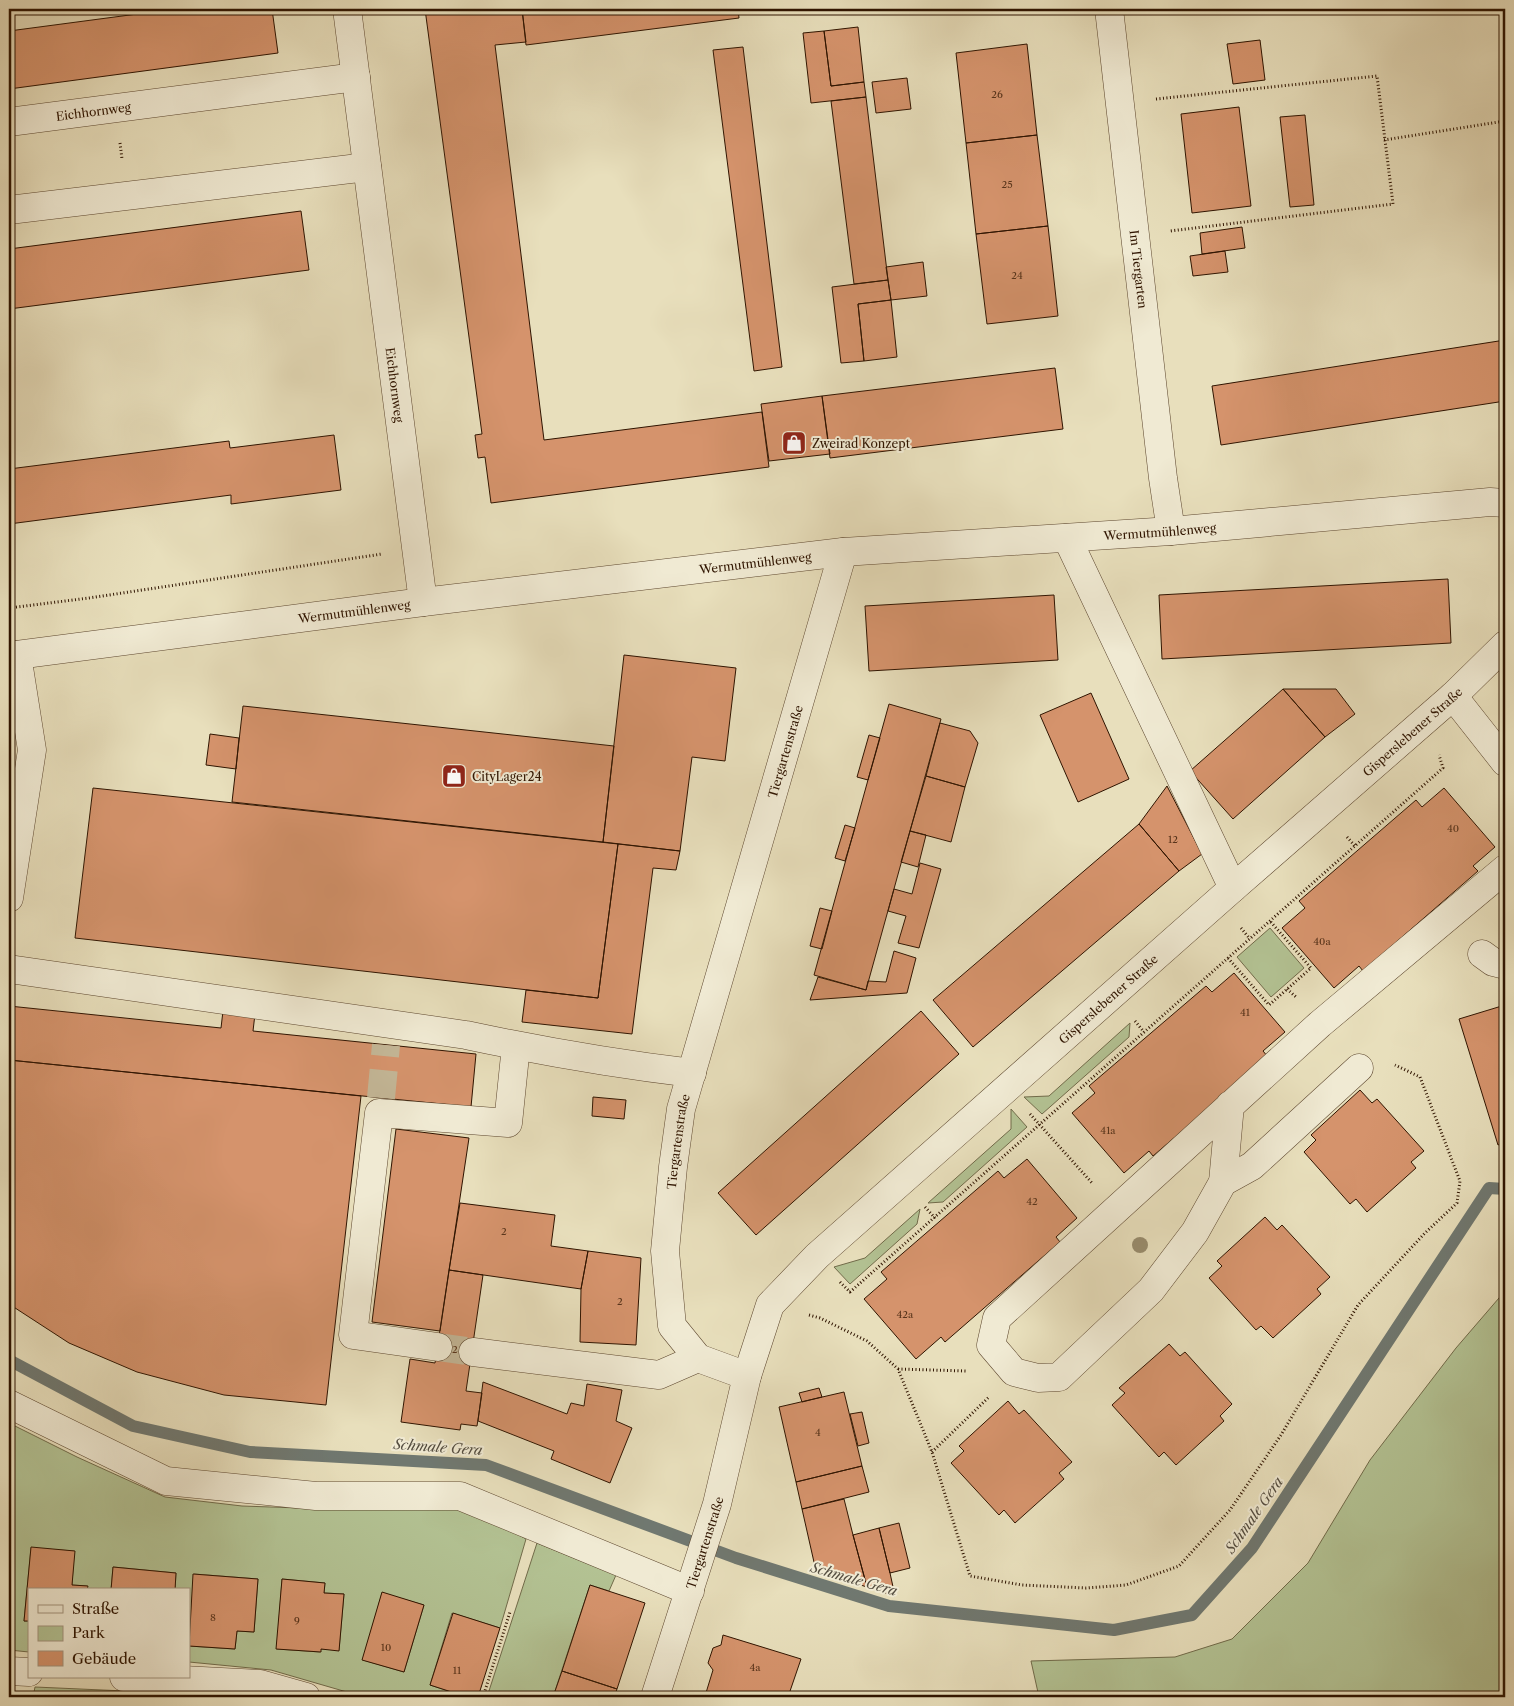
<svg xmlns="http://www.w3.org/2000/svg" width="1514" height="1706" font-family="'Libre Caslon Text',serif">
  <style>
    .green { fill: #b3c293; stroke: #716b4a; fill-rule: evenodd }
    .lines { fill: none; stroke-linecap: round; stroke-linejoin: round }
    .stream { stroke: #707870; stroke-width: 12 }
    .building { fill: #d5936c; stroke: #2f1400 }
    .minor-tunnel { stroke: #c3b696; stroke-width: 28; stroke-dasharray: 28 14; stroke-linecap: butt }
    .minor-casing { stroke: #5d472f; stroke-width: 29 }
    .path { stroke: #2f1400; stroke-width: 3; stroke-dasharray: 1 2.5; stroke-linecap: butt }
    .minor { stroke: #f0ead3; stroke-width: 28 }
    .tree { fill: #988c6d }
    .labels { text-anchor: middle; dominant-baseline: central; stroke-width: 4; stroke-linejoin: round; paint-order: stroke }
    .number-label { font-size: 10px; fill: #58341b }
    .street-label { font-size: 12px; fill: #2f1400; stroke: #f0ead3 }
    .poi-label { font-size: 12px; fill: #2f1400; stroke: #f0ead3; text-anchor: start }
    .water-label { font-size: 14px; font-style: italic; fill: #554e41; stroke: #f0ead3 }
  </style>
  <rect width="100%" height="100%" fill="#e8dfbc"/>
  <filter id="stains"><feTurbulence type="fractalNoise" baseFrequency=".004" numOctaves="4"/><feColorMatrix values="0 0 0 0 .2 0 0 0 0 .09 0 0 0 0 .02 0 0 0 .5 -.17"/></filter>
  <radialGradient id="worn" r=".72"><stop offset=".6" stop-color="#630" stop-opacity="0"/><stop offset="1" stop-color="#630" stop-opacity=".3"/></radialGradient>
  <!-- green -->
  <path class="green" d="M1270,928L1304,968L1271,997L1237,957Z
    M1130,1023L1129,1037L1042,1114L1024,1097L1049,1096Z
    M1011,1109L1027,1127L943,1202L928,1203L1011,1129Z
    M920,1209L917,1224L850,1284L834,1267L865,1258Z
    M1505,1291V1697H1039L1031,1661L1175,1657L1232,1639L1308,1563L1370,1460L1456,1348Z
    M9,1423L77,1457L165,1497L242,1506L328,1509L452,1506L481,1513L526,1539L500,1628L452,1613L430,1685L467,1697H364L271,1670L189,1662V1646L235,1649L237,1631L254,1632L258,1579L194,1574L189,1643V1590H175L176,1573L113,1567L111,1590H87V1586L72,1585L74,1551L31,1548L24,1621H29V1652L9,1650ZM282,1579L325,1583L324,1593L344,1594L339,1650L321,1649L320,1652L277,1649ZM382,1593L424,1605L404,1672L363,1660Z
    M537,1543L616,1575L609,1591L590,1585L553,1697H487Z
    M35,1687L125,1691L124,1697H33Z"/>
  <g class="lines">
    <!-- stream -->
    <path class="stream" d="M9,1360L133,1426L250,1452L486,1465L736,1558L889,1606L1114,1630L1192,1615L1252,1548L1489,1188L1505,1189"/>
  </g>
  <!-- building -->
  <path class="building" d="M175,9H272L278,53L9,89V31Z
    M425,9H522L526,42L495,45L544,440L762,412L769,467L491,503L485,457L478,458L475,435L482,434Z
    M522,9H738L739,18L526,45Z
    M858,27L864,82L831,86L824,31Z
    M824,31L831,86L864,82L866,97L811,103L803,33Z
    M1260,40L1265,80L1233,84L1227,44Z
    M1027,44L1037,135L966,143L956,53Z
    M743,47L782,367L754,371L713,50Z
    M907,78L911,109L876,113L872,82Z
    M866,97L888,280L854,284L831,101Z
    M1239,107L1251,206L1192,213L1181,114Z
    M1305,115L1314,205L1290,207L1280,117Z
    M1037,135L1048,226L976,234L966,143Z
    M301,211L309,270L9,309V249Z
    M1048,226L1058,316L987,324L976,234Z
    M1242,227L1245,248L1202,254L1200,233Z
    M1225,251L1228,272L1193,276L1190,256Z
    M923,262L927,296L891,300L886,267Z
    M888,280L891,300L858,304L864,361L841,363L832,287Z
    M891,300L897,357L864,361L858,304Z
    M1505,340V401L1221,445L1212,386Z
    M1055,368L1063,429L830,458L822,396Z
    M822,396L830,454L769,461L761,404Z
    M334,435L341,490L231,504V495L9,524V469L229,441L230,448Z
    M1448,579L1451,643L1162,659L1159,595Z
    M1054,595L1058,660L869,671L865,606Z
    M624,655L736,668L725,761L692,757L680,851L603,842Z
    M1283,689L1325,737L1233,819L1190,771Z
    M1283,689H1336L1355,714L1325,737Z
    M1091,693L1129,779L1078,802L1040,715Z
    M889,704L941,719L866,990L814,975Z
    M243,706L614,746L603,842L232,802Z
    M940,723L970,731L978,743L965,787L926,776Z
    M210,734L239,738L236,769L206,765Z
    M869,735L880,738L868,780L857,777Z
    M926,776L965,787L951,842L910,831Z
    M1167,786L1202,854L1179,871L1139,824Z
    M93,788L618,844L598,998L75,938Z
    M1444,788L1495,847L1473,866L1478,871L1363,971L1359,966L1334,988L1282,928L1305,908L1299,901L1416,800L1422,807Z
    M1139,824L1179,871L973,1047L933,1000Z
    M845,825L855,828L845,861L835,858Z
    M910,831L926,835L918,867L901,862Z
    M618,844L680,851L676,870L653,868L632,1034L522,1022L526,990L598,998Z
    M920,863L941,869L919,948L898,943L906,916L888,911L894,889L912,894Z
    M820,908L832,911L822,949L810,946Z
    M894,951L916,958L907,993L810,1000L818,977L866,990L868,981L886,982Z
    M1234,973L1285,1032L1263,1051L1268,1057L1153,1156L1149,1151L1124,1173L1072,1113L1095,1093L1089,1086L1206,986L1212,992Z
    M1505,1005V1142L1498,1145L1459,1019Z
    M9,1006L221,1028L223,1011L255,1014L253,1031L476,1054L471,1107L9,1060Z
    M921,1011L959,1054L756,1235L718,1193Z
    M9,1060L361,1096L326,1405L224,1395L137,1372L69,1343L9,1304Z
    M1360,1090L1372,1103L1377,1099L1424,1151L1411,1162L1416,1168L1367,1212L1356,1199L1350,1204L1304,1152L1316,1140L1311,1135Z
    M593,1097L626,1100L624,1119L592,1116Z
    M396,1129L469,1138L440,1331L372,1322Z
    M1027,1159L1077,1218L1056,1237L1060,1242L945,1342L941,1337L916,1359L864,1299L887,1279L881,1272L998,1171L1004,1178Z
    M460,1203L555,1215L551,1246L588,1251L581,1289L449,1270Z
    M1265,1217L1277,1230L1282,1225L1330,1277L1317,1289L1321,1294L1273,1338L1261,1326L1256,1330L1209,1278L1222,1266L1217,1261Z
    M588,1251L641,1258L636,1345L580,1342L581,1289Z
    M449,1270L483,1275L466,1391L482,1393L477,1426L461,1424L460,1430L401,1422L410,1359L435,1363Z
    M1169,1344L1180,1356L1185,1352L1232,1404L1220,1416L1224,1421L1176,1465L1164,1452L1159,1457L1112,1405L1125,1393L1119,1388Z
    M483,1382L567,1414L571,1403L584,1406L587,1384L622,1390L616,1421L632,1428L610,1483L551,1459L554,1451L478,1421Z
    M819,1388L822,1397L802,1402L799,1393Z
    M844,1392L862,1466L796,1482L779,1407Z
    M1008,1401L1019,1414L1024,1410L1072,1462L1059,1473L1064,1479L1015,1523L1004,1510L999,1515L951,1463L964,1451L959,1446Z
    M862,1412L869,1443L858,1446L850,1414Z
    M862,1466L869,1492L802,1509L796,1482Z
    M844,1499L853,1535L867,1587L816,1571L802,1509Z
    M899,1523L910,1568L890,1573L879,1528Z
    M879,1528L890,1573L895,1596L867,1587L853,1535Z
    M31,1547L75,1551L72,1585L88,1586L87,1590H29V1621H24Z
    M113,1567L176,1573L175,1590H111Z
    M193,1574L258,1579L254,1632L237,1631L235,1649L189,1646Z
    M282,1579L325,1583L324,1593L344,1594L339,1651L321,1649V1652L276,1649Z
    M590,1585L645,1603L617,1689L562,1671Z
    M382,1592L424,1605L404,1672L362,1660Z
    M453,1613L500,1628L478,1697H467L430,1685Z
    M723,1635L801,1659L788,1697H710L705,1696L713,1670L708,1663L713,1648L721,1645Z
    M562,1671L617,1689L614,1697H553Z"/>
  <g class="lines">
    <!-- minor-tunnel -->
    <path class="minor-tunnel" d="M381,1098L386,1045
      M438,1347L473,1352"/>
    <defs>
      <g id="minor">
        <path id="s1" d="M347,9L423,602"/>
        <path id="s2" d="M1109,9L1163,478L1171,531"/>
        <path id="s3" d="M9,122L356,77"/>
        <path d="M9,210L367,167"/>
        <path d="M1067,538L1233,888"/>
        <path id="s4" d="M9,656L423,602L843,552L1171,531L1490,502L1505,503"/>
        <path d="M1453,696L1505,762"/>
        <path d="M9,898L32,750L17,655"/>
        <path d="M1482,954L1493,962L1505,965"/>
        <path d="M9,969L466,1035C541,1051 616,1064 692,1073"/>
        <path d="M1230,1105L1223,1182L1195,1232L1151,1290L1059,1377L1038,1378L1014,1372L991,1345L997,1318L1320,1024L1505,869"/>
        <path d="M1223,1182L1252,1166L1359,1068"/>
        <path d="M438,1347L353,1335L379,1113L508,1123L516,1046"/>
        <path d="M473,1352L659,1375L698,1358"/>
        <path id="s5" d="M747,1376L698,1358L672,1326L665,1251L673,1167L681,1109L843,552"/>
        <path d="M9,1404L166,1481L316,1496H460L690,1591"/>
        <path d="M9,1671L29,1672"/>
        <path d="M124,1677L260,1684L306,1697"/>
        <path id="s6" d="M655,1697L717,1504L747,1376L770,1305L817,1256L1233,888L1453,696L1505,645"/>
      </g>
    </defs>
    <!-- minor casing -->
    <use href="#minor" class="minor-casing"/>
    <!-- path -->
    <path class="path" d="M1156,99L1377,76L1393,204L1170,231
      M1384,140L1505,121
      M120,143L122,159
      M9,608L89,598L382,554
      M1347,837L1355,846
      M1241,928L1250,939
      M1228,958L1269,1005L1311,968L1270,921
      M1287,989L1296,997
      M1135,1021L1144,1032
      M1030,1114L1093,1184
      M925,1207L935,1218
      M840,1282L850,1292L1443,768L1439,755
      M809,1315L820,1318L867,1341L898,1369L932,1452L970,1576L1022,1585L1086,1588L1126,1585L1179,1566L1230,1510L1281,1435L1358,1305L1425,1233L1457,1203L1460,1181L1420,1077L1395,1065
      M898,1369L966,1371
      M932,1452L989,1397
      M483,1697L510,1612"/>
    <!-- minor -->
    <use href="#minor" class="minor"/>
  </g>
  <!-- trees -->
  <circle class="tree" cx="1140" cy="1245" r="8"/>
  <!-- icons -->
  <defs>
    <symbol id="shop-square" viewBox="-11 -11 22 22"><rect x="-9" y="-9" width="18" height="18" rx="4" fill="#8f2418" stroke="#f0ead3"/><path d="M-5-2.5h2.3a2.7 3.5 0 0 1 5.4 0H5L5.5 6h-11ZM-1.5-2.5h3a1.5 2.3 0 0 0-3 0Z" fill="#fff"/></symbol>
  </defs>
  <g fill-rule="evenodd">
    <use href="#shop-square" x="780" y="429" width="28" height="28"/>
    <use href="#shop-square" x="440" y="762" width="28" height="28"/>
  </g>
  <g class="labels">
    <!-- number labels -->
    <g class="number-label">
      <text x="997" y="94">26</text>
      <text x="1007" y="184">25</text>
      <text x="1017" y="275">24</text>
      <text x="1453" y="828">40</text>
      <text x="1173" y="839">12</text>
      <text x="1322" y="941">40a</text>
      <text x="1245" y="1012">41</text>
      <text x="1108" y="1130">41a</text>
      <text x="1032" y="1201">42</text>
      <text x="504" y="1231">2</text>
      <text x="620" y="1301">2</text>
      <text x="905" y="1314">42a</text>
      <text x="455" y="1349">2</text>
      <text x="818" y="1432">4</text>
      <text x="213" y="1617">8</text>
      <text x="297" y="1620">9</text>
      <text x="386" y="1647">10</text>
      <text x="755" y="1667">4a</text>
      <text x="457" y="1670">11</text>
    </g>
    <!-- street labels -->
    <g class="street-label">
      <text stroke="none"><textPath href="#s3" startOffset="85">Eichhornweg</textPath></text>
      <text stroke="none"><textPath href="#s2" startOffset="262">Im Tiergarten</textPath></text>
      <text stroke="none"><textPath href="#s1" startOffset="379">Eichhornweg</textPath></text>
      <text stroke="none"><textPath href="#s4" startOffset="1158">Wermutmühlenweg</textPath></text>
      <text stroke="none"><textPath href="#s4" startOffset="752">Wermutmühlenweg</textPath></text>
      <text stroke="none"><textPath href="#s4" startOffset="348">Wermutmühlenweg</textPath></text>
      <text stroke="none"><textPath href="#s6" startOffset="1270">Gisperslebener Straße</textPath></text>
      <text stroke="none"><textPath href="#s5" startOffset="684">Tiergartenstraße</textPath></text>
      <text stroke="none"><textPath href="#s6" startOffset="865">Gisperslebener Straße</textPath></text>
      <text stroke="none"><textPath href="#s5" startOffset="279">Tiergartenstraße</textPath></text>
      <text stroke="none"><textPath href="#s6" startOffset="162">Tiergartenstraße</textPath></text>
    </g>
    <!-- poi labels -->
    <g class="poi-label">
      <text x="812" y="443">Zweirad Konzept</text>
      <text x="472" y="776">CityLager24</text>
    </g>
    <!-- water labels -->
    <g class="water-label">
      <text transform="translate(438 1447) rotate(4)">Schmale Gera</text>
      <text transform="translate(1254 1515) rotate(-55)">Schmale Gera</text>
      <text transform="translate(854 1579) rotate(16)">Schmale Gera</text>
    </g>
  </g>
  <!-- margin -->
  <rect width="1514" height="1706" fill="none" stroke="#e8dfbc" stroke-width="30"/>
  <rect x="10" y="10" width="1494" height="1686" fill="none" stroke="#2f1400" stroke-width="2.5"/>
  <rect x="15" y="15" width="1484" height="1676" fill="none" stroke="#2f1400"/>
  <!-- legend -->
  <rect x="28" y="1588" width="162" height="90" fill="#f0ead3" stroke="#a3947f"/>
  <rect x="38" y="1605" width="25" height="8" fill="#f0ead3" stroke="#a3947f"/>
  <text x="72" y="1614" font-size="15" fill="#2f1400">Straße</text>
  <rect x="38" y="1626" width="25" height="15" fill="#b3c293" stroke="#a3947f"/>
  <text x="72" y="1638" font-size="15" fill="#2f1400">Park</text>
  <rect x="38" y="1651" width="25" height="15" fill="#d5936c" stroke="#a3947f"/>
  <text x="72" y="1664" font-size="15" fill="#2f1400">Gebäude</text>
  <rect width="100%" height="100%" filter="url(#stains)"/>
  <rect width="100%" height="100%" fill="url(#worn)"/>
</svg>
